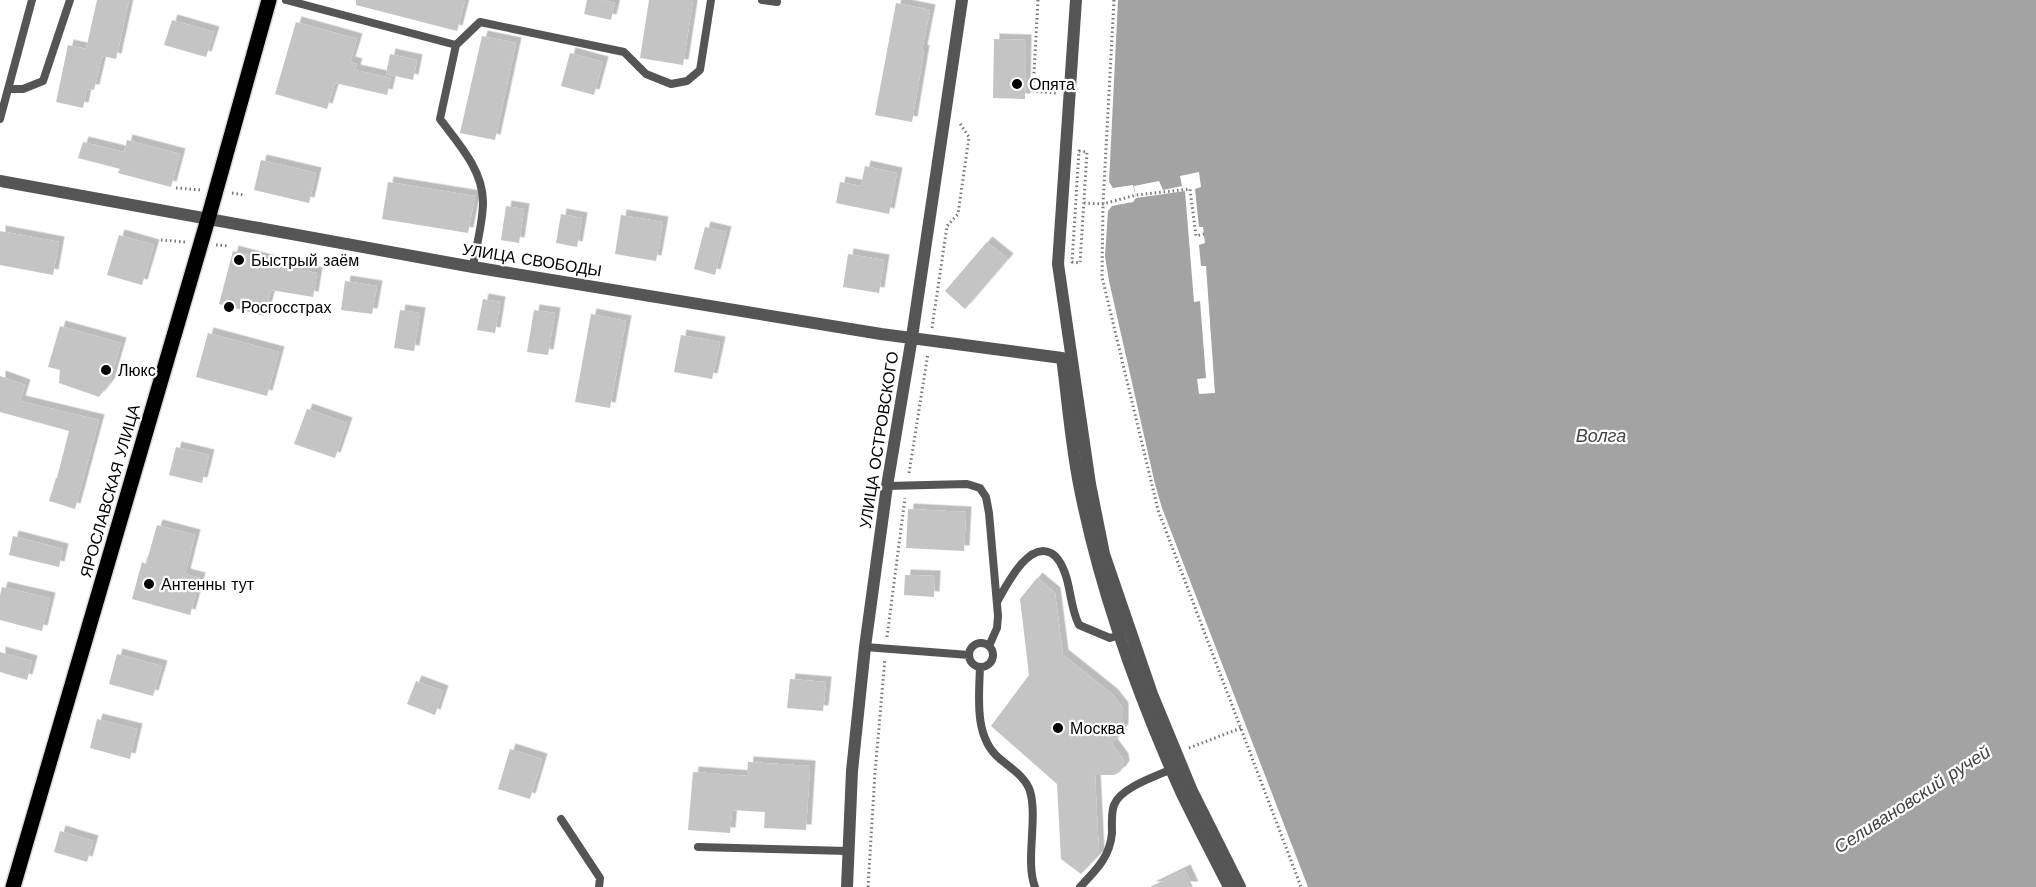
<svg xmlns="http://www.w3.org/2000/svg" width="2036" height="887" font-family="'Work Sans',sans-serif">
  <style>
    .water { fill: #a3a3a3 }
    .pier { fill: #fff }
    .building { fill: #c4c4c4; filter: url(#shadow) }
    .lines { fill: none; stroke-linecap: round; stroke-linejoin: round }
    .primary-casing { stroke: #dbdbdb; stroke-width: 18 }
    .path { stroke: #777; stroke-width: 3; stroke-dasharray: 1.5 3; stroke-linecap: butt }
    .service { stroke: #555; stroke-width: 8 }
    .pedestrian { stroke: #555; stroke-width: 12 }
    .minor { stroke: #555; stroke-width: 12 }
    .primary { stroke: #000; stroke-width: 15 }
    .poi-dot { fill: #000; stroke: #fff; stroke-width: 2 }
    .labels { text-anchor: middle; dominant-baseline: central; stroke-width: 4.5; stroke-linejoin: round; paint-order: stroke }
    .poi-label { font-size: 16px; fill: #000; stroke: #fff; text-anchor: start }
    .street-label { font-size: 16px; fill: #000; stroke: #fff }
    .water-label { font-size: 18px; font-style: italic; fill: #444; stroke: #fff }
  </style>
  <defs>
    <filter id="shadow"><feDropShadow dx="5.5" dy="-5.5" stdDeviation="0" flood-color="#0004"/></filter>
  </defs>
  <rect width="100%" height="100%" fill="#fff"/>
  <!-- water -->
  <path class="water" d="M1118,0H2036V887H1308L1162,508L1155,484L1109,281L1105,256L1108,211L1112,206L1133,202L1136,198L1133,185L1113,188L1109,182Z"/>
  <!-- pier -->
  <path class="pier" d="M1199,172L1201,187L1195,189L1199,227H1203L1205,243L1199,245L1201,266H1206L1215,393L1199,394L1197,379L1206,378L1200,301L1194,302L1185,191L1136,198L1134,186L1159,181L1163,190L1182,186L1180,176Z"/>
  <!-- building -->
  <path class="building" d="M97,0H129L116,59L102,56L94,90L87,89L83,108L56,102L68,45L86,49Z
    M356,0H465L457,31L356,5Z
    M587,0H603L615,3L611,20L584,14Z
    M649,0H693L683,65L640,58Z
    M896,3L930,10L922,50L924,51L912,122L875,115Z
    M172,20L214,32L206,57L164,45Z
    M296,22L357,39L350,62L357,64L355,70L391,78L387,95L335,83L327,109L275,94Z
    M482,36L516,43L495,140L460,133Z
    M994,39L1026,40L1025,99L993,98Z
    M570,53L603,62L594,95L561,86Z
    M390,54L417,60L413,80L386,74Z
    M127,140L180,154L171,187L118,173L120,169L78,158L83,142L124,152Z
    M261,160L316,173L309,203L254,190Z
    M865,166L897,173L889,214L836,203L840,182L861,186Z
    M388,182L475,196L468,233L382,219Z
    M506,206L524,209L519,243L501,240Z
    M561,214L582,218L577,247L556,243Z
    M621,215L663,222L656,261L615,254Z
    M705,227L726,232L715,275L694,269Z
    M0,231L59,242L53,275L0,265Z
    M119,235L154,245L142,285L107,275Z
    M987,242L1008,259L965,309L945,291Z
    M233,251L278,263V266L317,273L313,297L271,290L264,316L219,304Z
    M848,254L884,260L879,293L843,287Z
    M345,281L377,286L372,314L341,310Z
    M483,299L500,302L495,333L477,330Z
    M400,310L420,313L414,351L394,348Z
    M534,310L555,313L548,355L527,352Z
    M591,314L626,321L610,408L575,402Z
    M60,326L121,343L109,384L99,397L59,383L60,370L48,367Z
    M208,333L279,352L267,396L196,377Z
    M681,335L720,342L712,379L674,372Z
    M0,376L25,385L20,401L99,420L75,509L49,501L56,478H57L69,431L0,412Z
    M307,409L347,423L335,458L294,444Z
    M176,447L209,455L202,483L169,475Z
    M908,509L966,512L964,551L906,548Z
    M157,525L195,535L185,574L200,578L190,615L132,599L142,562L146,564Z
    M13,536L63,549L59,567L9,555Z
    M905,575L935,576L934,597L904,595Z
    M1037,578L1055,593L1063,655L1112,694L1123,708V729L1112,744L1123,759L1124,766L1120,772L1114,775H1095L1099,855L1081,874L1061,859L1057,784L991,726L1029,675L1020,599Z
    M2,587L50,598L42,631L0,620V595Z
    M0,652L32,661L27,680L0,672Z
    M117,654L162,666L153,696L109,684Z
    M790,679L826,682L823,711L787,708Z
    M416,681L443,691L435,715L407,704Z
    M97,719L137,729L130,759L90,748Z
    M510,749L542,759L530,799L498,789Z
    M748,762L810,766L806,830L764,828L765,812L732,810L730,833L688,830L693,772L747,776Z
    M60,831L93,841L87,862L54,852Z
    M1185,870L1193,887H1150Z"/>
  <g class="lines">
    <defs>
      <path id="primary" d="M13,887L208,219L269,0"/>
    </defs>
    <!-- primary casing -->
    <use href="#primary" class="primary-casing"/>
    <!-- path -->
    <path class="path" d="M1038,0L1033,91L1057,93
      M1114,0L1103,204L1102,277L1158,510L1301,887
      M1079,151L1087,152L1080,263L1072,262Z
      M176,188L201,190
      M232,193L244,195
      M1084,203L1103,204L1136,195L1190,189L1196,236L1204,234
      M161,240L186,242
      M216,245L229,246
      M932,328L947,226L958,214L969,137L959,122
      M909,473L928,353
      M887,637L905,498
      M1189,748L1241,728
      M868,887L875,773L885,658"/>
    <!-- service -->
    <path class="service" d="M286,0L456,45L480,22L624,52L646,74L671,84L687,81L700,70L711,0
      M762,0L777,2
      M456,45L440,119C458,143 483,170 483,202C483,223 476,246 473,267
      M8,89H23L43,81L70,0
      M0,119L32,0
      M887,486L967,484L980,488L986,497L989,513L998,616L997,628L989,646
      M997,602C1006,586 1028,541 1051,553C1059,557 1063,567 1066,576C1071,592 1071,609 1079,625L1110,638L1120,635
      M969 655a12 12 0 1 1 24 0a12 12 0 1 1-24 0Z
      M865,647L969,655
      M980,667C979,697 974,737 999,758C1010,768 1025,776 1030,791C1038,818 1025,862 1035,887
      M561,819L600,878L599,887
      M698,847L848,851
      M1080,887C1096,870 1110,857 1112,833C1112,825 1111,813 1114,805C1120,788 1156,776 1172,769"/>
    <!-- pedestrian -->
    <path class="pedestrian" d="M1076,0L1058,264L1090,484L1104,554L1152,694L1192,791L1240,887"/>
    <!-- minor -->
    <path class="minor" d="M0,181L473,267L881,334L1062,358C1068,402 1071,446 1080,489C1101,594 1138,696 1182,794C1197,825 1213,856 1229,887
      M847,887L852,771L865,647L887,486L912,337L962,0"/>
    <!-- primary -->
    <use href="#primary" class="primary"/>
  </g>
  <!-- markers -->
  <g class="poi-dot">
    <circle cx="1017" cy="84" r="6"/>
    <circle cx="239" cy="260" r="6"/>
    <circle cx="229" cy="307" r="6"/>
    <circle cx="106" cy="370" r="6"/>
    <circle cx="149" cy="584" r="6"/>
    <circle cx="1058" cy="728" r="6"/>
  </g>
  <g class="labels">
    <!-- poi labels -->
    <g class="poi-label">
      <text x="1029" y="84">Опята</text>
      <text x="251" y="260">Быстрый заём</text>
      <text x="241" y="307">Росгосстрах</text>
      <text x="118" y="370">Люкс</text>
      <text x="161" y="584">Антенны тут</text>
      <text x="1070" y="728">Москва</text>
    </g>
    <!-- street labels -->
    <g class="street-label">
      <text transform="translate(532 260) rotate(9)">УЛИЦА СВОБОДЫ</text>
      <text transform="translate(879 440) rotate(-81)">УЛИЦА ОСТРОВСКОГО</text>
      <text transform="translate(110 491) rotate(-74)">ЯРОСЛАВСКАЯ УЛИЦА</text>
    </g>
    <!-- water labels -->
    <g class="water-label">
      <text x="1601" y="435">Волга</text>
      <text transform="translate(1912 799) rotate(-33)">Селивановский ручей</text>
    </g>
  </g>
</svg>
